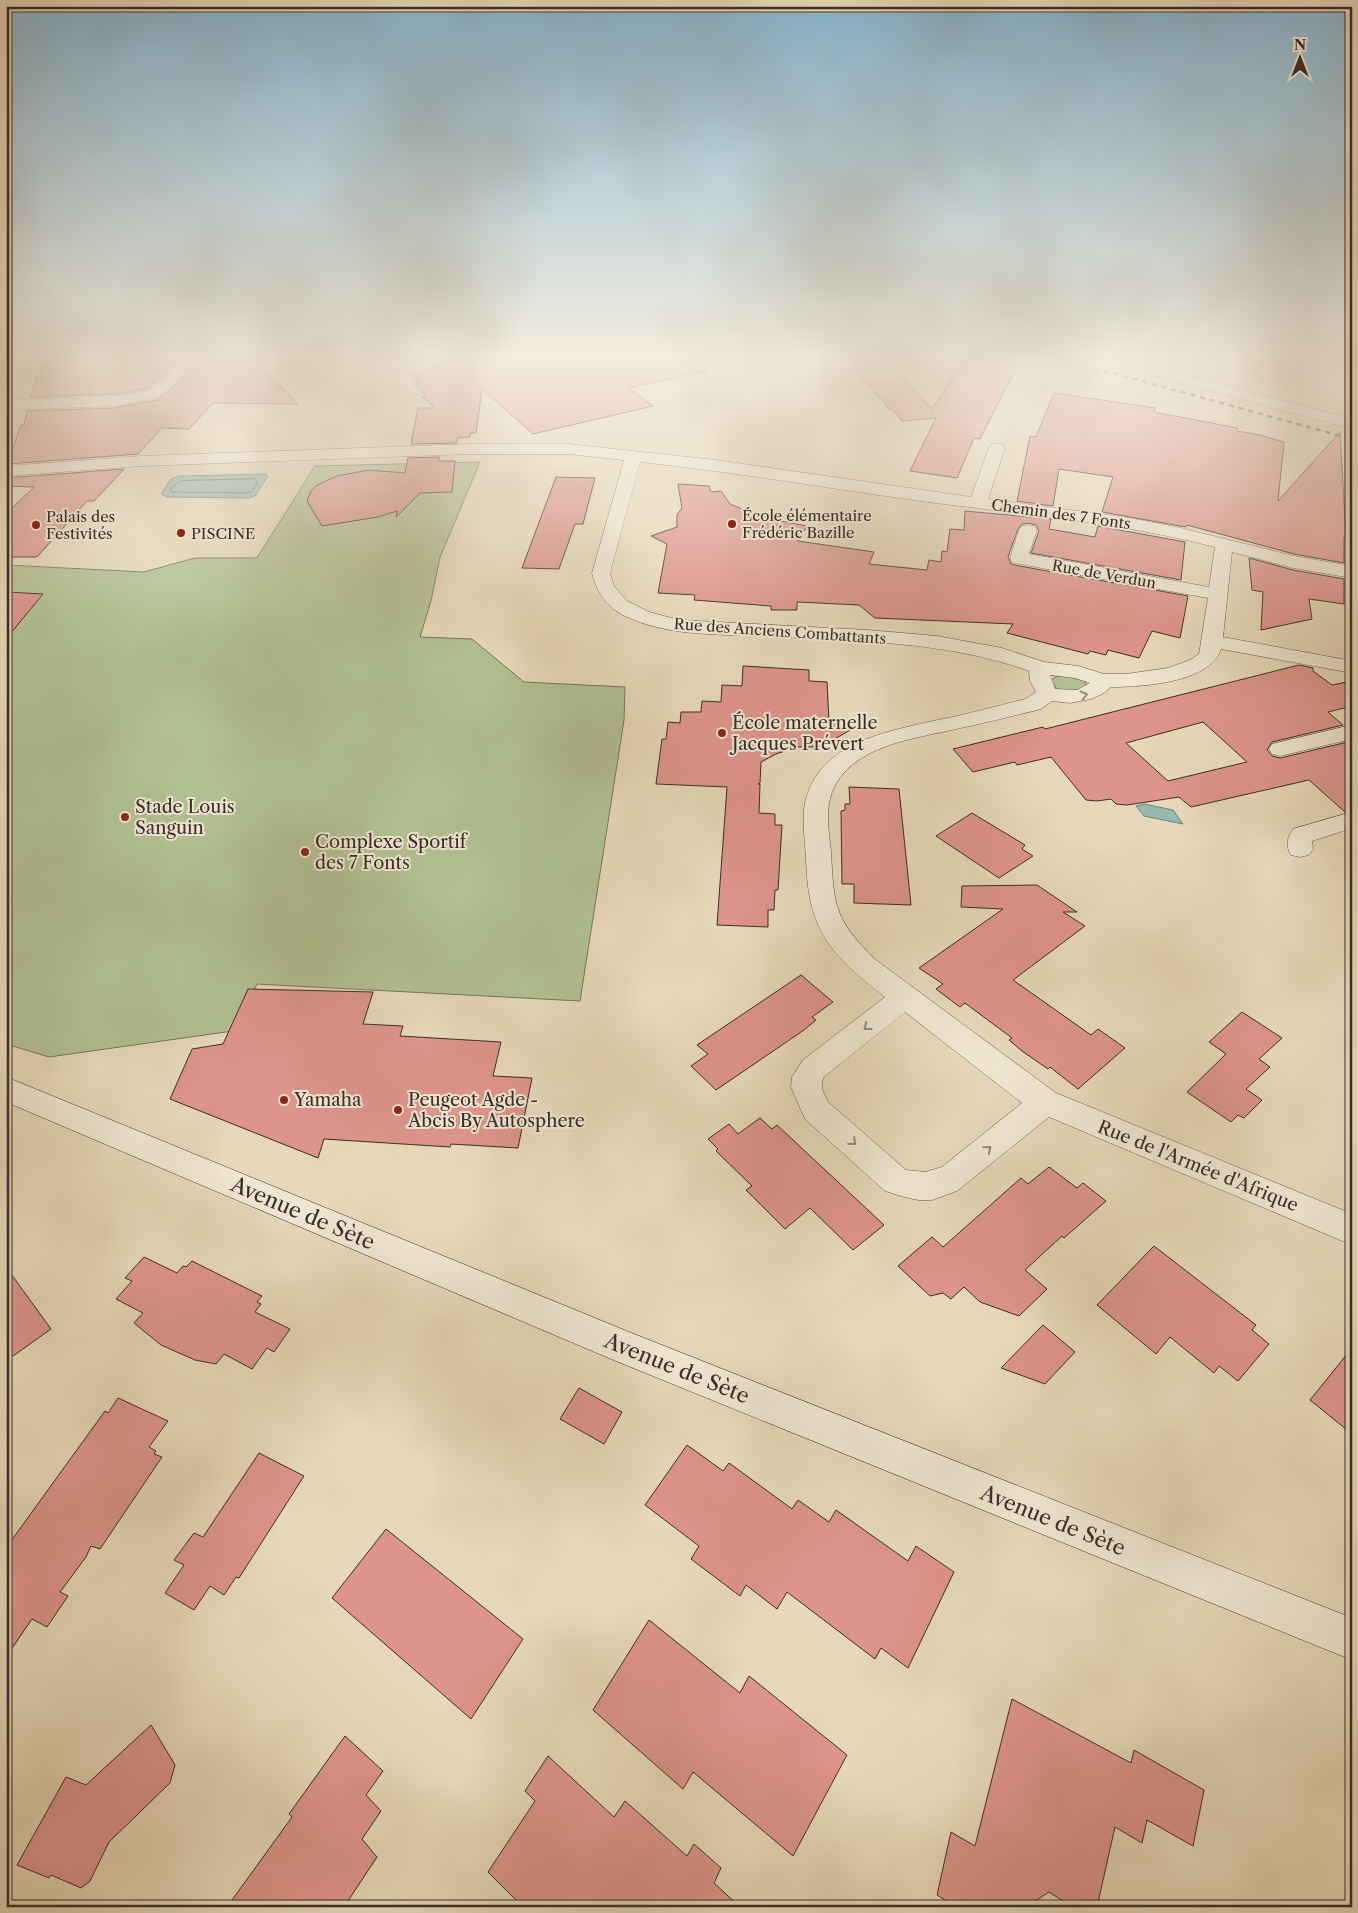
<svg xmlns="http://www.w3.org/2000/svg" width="1358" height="1913" font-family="'Libre Caslon Text',serif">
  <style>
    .green { fill: #b1c092; stroke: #76765d }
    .water { fill: #96baae; stroke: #718278 }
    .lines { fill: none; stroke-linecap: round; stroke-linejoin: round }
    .shore { stroke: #68746b; stroke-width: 1 }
    .building { fill: #dd948b; stroke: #3a2d28; fill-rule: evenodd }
    .street-casing { stroke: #65584c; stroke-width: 1 }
    .secondary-casing { stroke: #3a2d28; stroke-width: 1 }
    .street { fill: #efe6d1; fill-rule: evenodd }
    .secondary { fill: #efe6d1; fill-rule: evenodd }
    .rail { stroke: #3a2d28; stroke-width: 2.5; stroke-dasharray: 5 5; stroke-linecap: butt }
    .oneway { stroke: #948a7c }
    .poi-dot { fill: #8f2418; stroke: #efe6d1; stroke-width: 2 }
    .labels { text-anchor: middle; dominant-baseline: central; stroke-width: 4; stroke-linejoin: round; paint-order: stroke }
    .far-street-label { font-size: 15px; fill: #3a2d28; stroke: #efe6d1 }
    .far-poi-label { font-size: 15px; fill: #3a2d28; stroke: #efe6d1; text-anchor: start }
    .poi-label { font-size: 18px; fill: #3a2d28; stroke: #efe6d1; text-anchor: start }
    .street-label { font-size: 18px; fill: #3a2d28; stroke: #efe6d1 }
    .near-street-label { font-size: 21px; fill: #3a2d28; stroke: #efe6d1 }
  </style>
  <rect width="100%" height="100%" fill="#e6d8b8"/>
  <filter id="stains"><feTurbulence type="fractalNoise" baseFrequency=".004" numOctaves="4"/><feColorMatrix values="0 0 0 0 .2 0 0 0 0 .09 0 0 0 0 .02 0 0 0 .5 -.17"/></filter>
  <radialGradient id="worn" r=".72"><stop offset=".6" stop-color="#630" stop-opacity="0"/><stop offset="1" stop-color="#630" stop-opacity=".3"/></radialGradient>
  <!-- green -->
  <path class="green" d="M480,462L440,557L431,601L420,637L472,639L524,682L625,687L624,720L580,1001L257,984L233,1031L49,1057L6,1044V565L144,572L195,558H257L315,466Z
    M1060,674L1085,681L1087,687L1083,692L1057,690L1051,680Z"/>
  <!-- water -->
  <path class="water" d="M265,474L268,476L255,496L248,498L167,497L161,494L171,479L179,476Z
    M1144,804L1173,810L1183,824L1144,816L1136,806Z"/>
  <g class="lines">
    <!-- shore -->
    <path class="shore" d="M255,479L257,483L251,492L247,493L173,492L170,489L180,481Z"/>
  </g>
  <!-- building -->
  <path class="building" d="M44,360H70L69,364L138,360H155V363L176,364L147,389L114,394L30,397Z
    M232,360H240L244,364L257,361L298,404L213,403L189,429L162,428L138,454L7,464L21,425H24L27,411L114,408L158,400L180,381L194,364H210Z
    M437,360H705L707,371L628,388L653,406L533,434L482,389L476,433H470V437L457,438V443L411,444L418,408H434L422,396H426L414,384L420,383L409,373L444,366Z
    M848,360H887L932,409L964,360H1020L980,439L974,438L957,478L910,471L936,418L902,421L892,409H889Z
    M1054,393L1155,408L1154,412L1237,428V431L1260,435L1284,442L1278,501L1340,432L1346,537H1344V563L1294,554L1187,525L1186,527L1102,512L1113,477L1059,469L1053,506L1017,501L1030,436L1036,437Z
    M439,457V461H455L452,492L420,493L396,517L397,511L378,517L322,526L307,501L311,491L317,485L337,476L369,470L405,473L408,458Z
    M124,469L94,501H87L37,557H6V514L34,487L6,486V478Z
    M556,477L595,478L583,524H575L559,569L522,568Z
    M678,484L709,486L711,492L721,491L730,504L761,517L807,526L798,541L874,552L869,564L927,570L929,560L941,562L942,551L947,552L950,529L964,530L965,511L1051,519L1049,529L1095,537L1098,526L1185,542L1181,580L1031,553L1039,531L1036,525L1028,523L1022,524L1018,529L1008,557L1011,564L1019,566L1188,596L1180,638L1152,631L1139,658L1108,650L1106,655L1090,651L1088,654L1007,633L1013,624L875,618L859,605L797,602V610H771V606L694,600L695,595L658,593L667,544L651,536L677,527V515L682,508Z
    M1249,558L1293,570L1344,579V604L1309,599L1312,619L1261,630L1263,592L1252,590Z
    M6,592L43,594L6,639Z
    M1299,665L1313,668V671L1332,685L1352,681V706L1328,712L1343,725L1272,742L1267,750L1272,756L1280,758L1352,741V810L1345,812L1309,780L1191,807L1179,797L1127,805L1116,804L1111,799L1097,801L1086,800L1051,757L1017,765L1015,762L973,772L953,749L1043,727L1045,729ZM1203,722L1247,762L1168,781L1126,743Z
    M743,666L809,670V681L827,682L829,722H864L821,747H797L776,754L761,762L760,783L758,784H760L759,813L775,814V825H782L778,890H775L774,910H768V927L717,925L727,787L656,784L662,739H666L668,722L680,723L681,712H701L702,701L721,702L722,685L742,686Z
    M849,787L899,789L911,905L854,903V884H842L841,811L845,810V804H850Z
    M972,813L1025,845L1022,849L1033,856L999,878L936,836Z
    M1037,885L1077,912H1063L1085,926L1013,980L1091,1035L1098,1029L1125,1048L1078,1089L1050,1067L1048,1069L1022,1051L1009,1040L1012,1038L965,1003L960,1007L936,989L943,984L919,968L1003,909L961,907L962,886Z
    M801,975L833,1002L812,1017L816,1020L804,1030L716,1090L691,1066L708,1054L697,1045Z
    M248,989L373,992L363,1024L403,1026L400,1036L501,1042L493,1076L532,1078L518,1148L451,1144L450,1147L324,1139L318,1158L170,1099L192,1049L223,1044Z
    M1242,1012L1282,1038L1259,1059L1270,1067L1246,1089L1262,1100L1244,1118L1238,1115L1231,1122L1187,1092L1226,1054L1209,1042Z
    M760,1118L772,1129L777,1125L884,1225L853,1250L810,1208L785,1229L746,1190L752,1186L716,1151L718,1149L708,1139L729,1124L738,1134Z
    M1049,1167L1077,1188L1083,1183L1106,1201L1064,1238L1062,1236L1025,1270L1047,1289L1019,1316L980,1302L964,1287L951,1299L943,1293L930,1296L898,1266L932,1237L943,1247L1021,1178L1028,1184Z
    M1154,1246L1256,1325L1252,1330L1269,1344L1238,1381L1219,1366L1214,1373L1170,1337L1156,1354L1097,1305Z
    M144,1257L177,1273L183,1266L186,1267L192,1261L262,1296L257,1302L261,1304L255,1312L290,1329L274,1352L267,1348L252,1369L224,1354L216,1364L195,1360L161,1345L134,1323L143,1313L116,1299L132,1281L125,1278Z
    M6,1267L51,1329L6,1361Z
    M1043,1325L1075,1352L1045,1384L1001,1368Z
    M1352,1348V1434L1310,1400Z
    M579,1388L622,1412L604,1444L560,1419Z
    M118,1398L168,1421L149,1447L156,1451L154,1454L162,1457L100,1549L91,1546L86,1557L60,1592L68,1596L47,1627L32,1619L6,1657V1548L105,1411L108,1413Z
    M687,1445L723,1471L729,1463L792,1509L798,1500L829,1522L836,1510L908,1561L916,1546L954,1572L908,1668L881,1648L875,1659L787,1592L777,1609L746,1585L740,1596L691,1559L699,1546L645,1505Z
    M259,1453L304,1476L239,1578L236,1577L224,1595L210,1586L194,1610L165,1593L184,1565L174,1560L194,1533L203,1537Z
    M386,1529L523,1639L471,1719L332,1598Z
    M649,1620L740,1693L749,1676L847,1755L793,1856L693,1772L683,1789L593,1710Z
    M1012,1699L1131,1763L1134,1750L1204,1790L1193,1846L1147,1820L1142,1843L1115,1827L1097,1907H1072L1049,1892L1026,1907H956L937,1895L951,1832L975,1846Z
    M151,1725L175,1765L170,1783L109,1842L90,1881L81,1888L51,1875L49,1878L17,1865L66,1777L86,1785Z
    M345,1736L383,1771L366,1795L381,1811L362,1839L377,1857L344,1907H227L292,1817L289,1814Z
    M548,1756L614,1817L625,1801L687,1856L694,1844L721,1868L714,1883L740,1907H523L488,1872L535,1801L525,1791Z"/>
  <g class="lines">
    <defs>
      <path id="street" d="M6,360H18L11,371L6,372Z
        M181,360H195L179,380L158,398L114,406L6,410V400L114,396L148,391L169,374Z
        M1105,360H1127L1352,419V429L1107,363Z
        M997,443L1003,445L1005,448L988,499L1130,518L1181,528L1294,556L1352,566V578L1293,568L1232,552L1223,637L1352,661V673L1221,649C1211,683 1140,687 1111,687L1104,693L1091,699L1070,703L1052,701L1041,709C1013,716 984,723 956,729C914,739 851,745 832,792C825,811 829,833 831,852C834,908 835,920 876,960L1056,1093L1352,1214V1245L1049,1117L957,1191L932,1200H918L904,1197L885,1191L805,1119L791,1087L792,1077L803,1060L885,997C830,954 808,931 806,859C805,839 801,818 806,798C822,743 885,732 933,721C964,715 995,707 1025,699L1036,692L1030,681L1029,671C944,640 850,641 759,636C715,634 666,636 625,616C606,607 597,592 592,573L624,460L568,454H470L142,466L6,476V466L142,456L470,444H568L716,460L971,497L989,448L991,445ZM640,462C734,472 826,488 920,501C1019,514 1118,522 1215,547L1209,587L1029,554L1037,530L1034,526L1028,525L1022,526L1019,530L1010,558L1012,562L1019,564L1208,598L1199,654L1190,660L1168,668L1126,674H1104L1078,666L1044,662L1002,648L937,636L868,630L679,620L649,612L627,601L614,586L610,573ZM1050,675L1075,678L1090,683L1077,690L1055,689ZM905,1012L1022,1103L942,1167L925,1172L906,1170L828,1102C824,1093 818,1085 825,1076Z
        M1352,725V739L1280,756L1272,754L1269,749L1272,744Z
        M1352,812V828L1312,841L1313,849L1309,855L1300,857L1291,855C1285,844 1287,839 1293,829Z"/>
      <path id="secondary" d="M6,1077L634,1334L1352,1618V1660L611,1359L6,1102Z"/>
    </defs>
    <!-- street casing -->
    <use href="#street" class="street-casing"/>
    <!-- secondary casing -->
    <use href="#secondary" class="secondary-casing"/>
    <!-- street -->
    <use href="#street" class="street"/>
    <!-- secondary -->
    <use href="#secondary" class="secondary"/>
    <!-- rail -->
    <path class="rail" d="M1065,360L1352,439"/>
  </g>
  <!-- one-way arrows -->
  <defs><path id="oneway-chevron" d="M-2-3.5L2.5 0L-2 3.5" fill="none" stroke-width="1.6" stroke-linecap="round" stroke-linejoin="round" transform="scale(1.25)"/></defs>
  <g class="oneway">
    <use href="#oneway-chevron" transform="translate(1084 695) rotate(-14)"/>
    <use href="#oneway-chevron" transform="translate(867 1027) rotate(142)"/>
    <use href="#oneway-chevron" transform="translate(853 1142) rotate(41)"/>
    <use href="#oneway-chevron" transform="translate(988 1149) rotate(-40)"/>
  </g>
  <!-- sky -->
  <linearGradient id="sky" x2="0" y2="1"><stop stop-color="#87b6d1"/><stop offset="0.57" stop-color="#f4eddf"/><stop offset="1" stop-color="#f4eddf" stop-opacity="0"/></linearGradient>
  <rect width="1358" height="627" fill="url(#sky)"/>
  <!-- markers -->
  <g class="poi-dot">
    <circle cx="732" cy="524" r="5"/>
    <circle cx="36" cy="525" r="5"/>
    <circle cx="181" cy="533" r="5"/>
    <circle cx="722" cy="733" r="5"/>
    <circle cx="125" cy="817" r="5"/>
    <circle cx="305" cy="852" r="5"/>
    <circle cx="284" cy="1100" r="5"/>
    <circle cx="398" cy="1110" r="5"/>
  </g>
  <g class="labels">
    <!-- far-street labels -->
    <g class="far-street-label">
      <text transform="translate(1061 514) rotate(8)">Chemin des 7 Fonts</text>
      <text transform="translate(1104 574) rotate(10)">Rue de Verdun</text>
      <text transform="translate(780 631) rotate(4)">Rue des Anciens Combattants</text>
    </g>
    <!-- far-poi labels -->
    <g class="far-poi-label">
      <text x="742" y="515">École élémentaire<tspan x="742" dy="17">Frédéric Bazille</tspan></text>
      <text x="46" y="516">Palais des<tspan x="46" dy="17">Festivités</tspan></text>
      <text x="191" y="533">PISCINE</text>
    </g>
    <!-- poi labels -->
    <g class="poi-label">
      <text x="732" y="723">École maternelle<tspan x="732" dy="21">Jacques Prévert</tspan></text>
      <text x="135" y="807">Stade Louis<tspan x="135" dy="21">Sanguin</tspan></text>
      <text x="315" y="842">Complexe Sportif<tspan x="315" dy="21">des 7 Fonts</tspan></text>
      <text x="294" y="1100">Yamaha</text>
      <text x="408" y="1100">Peugeot Agde -<tspan x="408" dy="21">Abcis By Autosphere</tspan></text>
    </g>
    <!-- street labels -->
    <g class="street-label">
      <text transform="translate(1198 1166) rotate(22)">Rue de l'Armée d'Afrique</text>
    </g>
    <!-- near-street labels -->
    <g class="near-street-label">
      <text transform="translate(303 1213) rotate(23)">Avenue de Sète</text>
      <text transform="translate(677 1368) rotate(22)">Avenue de Sète</text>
      <text transform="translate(1053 1520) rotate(22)">Avenue de Sète</text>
    </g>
  </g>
  <!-- margin -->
  <rect width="1358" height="1913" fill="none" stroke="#e6d8b8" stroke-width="25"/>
  <rect x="8" y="8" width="1343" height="1898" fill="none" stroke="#3a2d28" stroke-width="2.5"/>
  <rect x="12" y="12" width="1333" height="1888" fill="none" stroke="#3a2d28"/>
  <!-- north arrow -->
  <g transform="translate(1300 58)" stroke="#efe6d1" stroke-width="4" paint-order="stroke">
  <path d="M0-4L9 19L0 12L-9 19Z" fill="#3a2d28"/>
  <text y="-8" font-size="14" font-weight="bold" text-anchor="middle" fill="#3a2d28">N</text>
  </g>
  <rect width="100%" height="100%" filter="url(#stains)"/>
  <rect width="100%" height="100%" fill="url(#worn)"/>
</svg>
